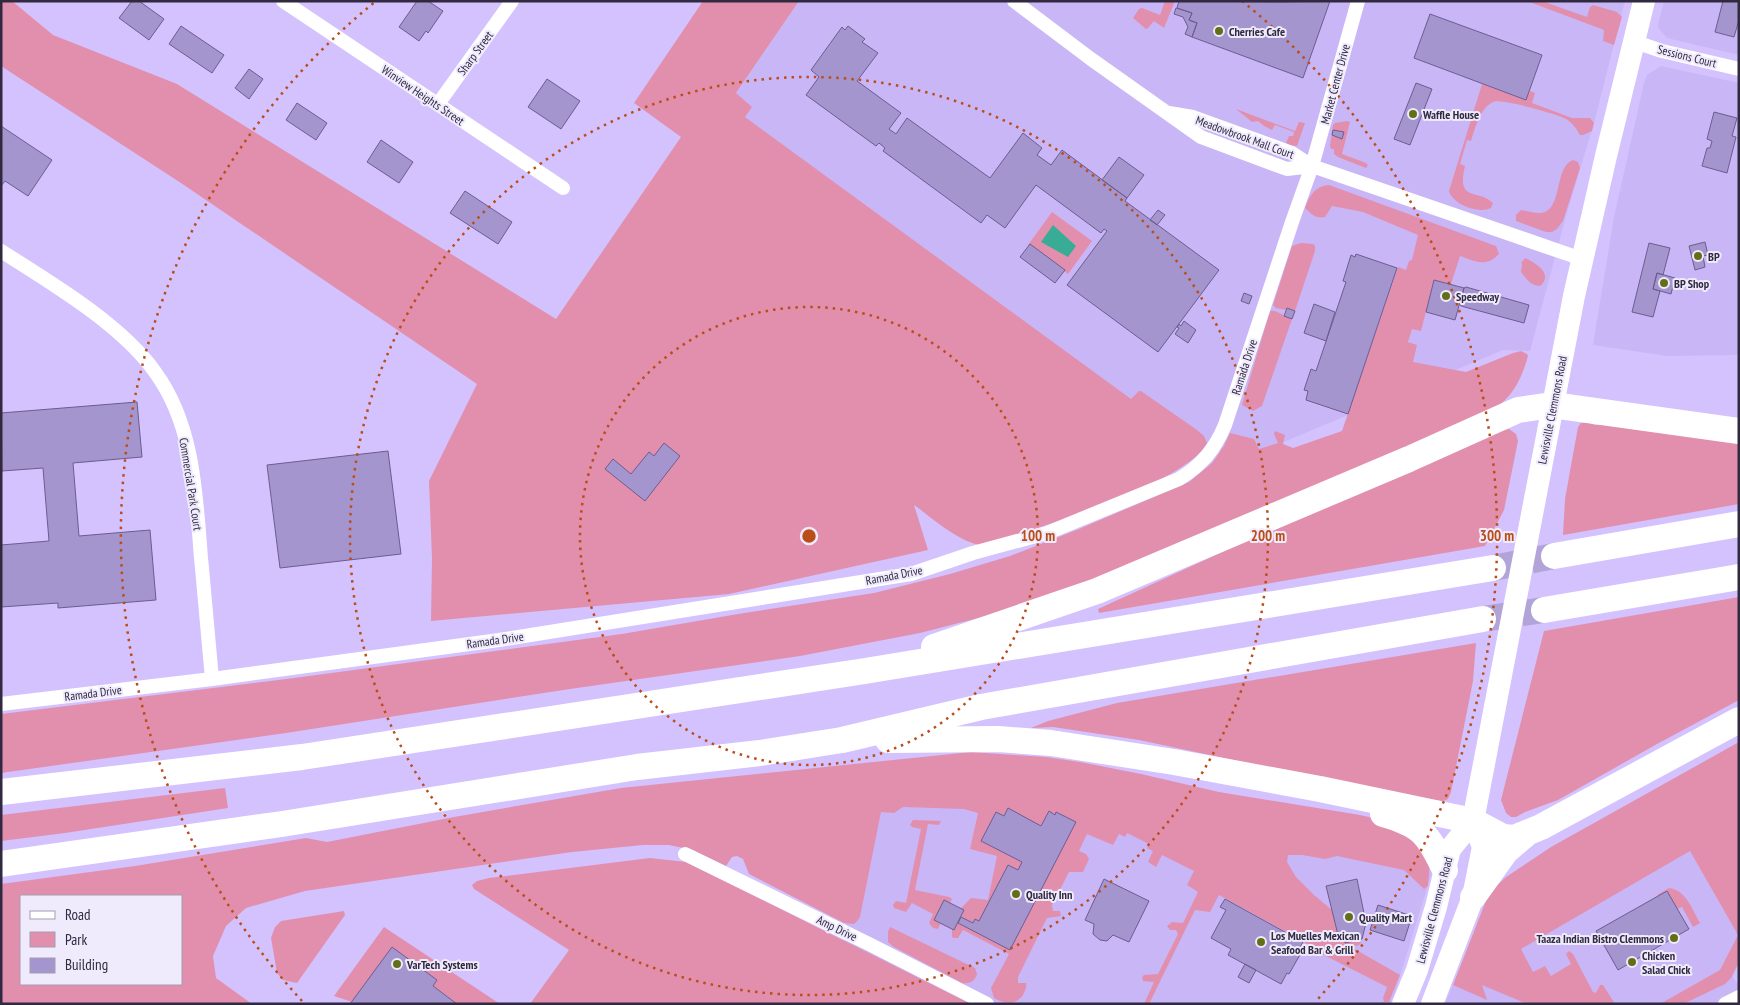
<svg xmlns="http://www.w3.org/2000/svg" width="1740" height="1005" font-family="'PT Sans Narrow',sans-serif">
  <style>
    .built { fill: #c9b6f7 }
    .green { fill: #e28fad; fill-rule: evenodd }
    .water { fill: #39ac95 }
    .building { fill: #a595ce; stroke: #6c5c91 }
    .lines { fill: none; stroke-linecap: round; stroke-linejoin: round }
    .highway-tunnel { stroke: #b2a3d8; stroke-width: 26; stroke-dasharray: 26 13; stroke-linecap: butt }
    .street { stroke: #fff; stroke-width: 14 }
    .primary { stroke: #fff; stroke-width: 22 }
    .highway { stroke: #fff; stroke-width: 26 }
    .ring { fill: none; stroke: #ba4d19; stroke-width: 2.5; stroke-dasharray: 2.5 5 }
    .poi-dot { fill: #636f18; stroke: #efebfd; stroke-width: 2 }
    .labels { text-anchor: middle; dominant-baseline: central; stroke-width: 4; stroke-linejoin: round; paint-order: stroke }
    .poi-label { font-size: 12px; font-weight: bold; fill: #302940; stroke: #efebfd; text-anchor: start }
    .street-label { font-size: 12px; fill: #302940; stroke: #efebfd }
    .centre { fill: #ba4d19; stroke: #efebfd; stroke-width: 2.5 }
    .ring-label { font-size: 15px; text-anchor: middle; font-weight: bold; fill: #ba4d19; stroke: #efebfd; stroke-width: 4; stroke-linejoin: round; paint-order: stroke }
  </style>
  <rect width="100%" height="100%" fill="#d3c2fe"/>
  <!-- built -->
  <path class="built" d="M799,1H1625L1594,123L1566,216L1530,351L1503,350L1253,455L1199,449L724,111Z
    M1664,1H1739V55L1667,38L1659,29L1658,25Z
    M1661,66L1739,83V355L1667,356L1593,345L1614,217L1644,83L1647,75Z
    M863,794L1067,801L1433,869L1395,992L1390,1004H957L843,945Z
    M1689,826L1739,918V962L1733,977L1739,986V1004H1445L1480,919Z"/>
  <!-- green -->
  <path class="green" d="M1,1H12L53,35L177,84L556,319L681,137L634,103L703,1H799L736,93L752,107L745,117L1131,399L1139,391H1141L1197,430L1204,436L1207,443C1188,480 1063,520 1022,533C1013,536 989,546 982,545C961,544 931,517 914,505L928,550L729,594L431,621L432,558L429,481L477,384L181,183L1,66Z
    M1165,1H1175L1164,28L1154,21L1148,28L1146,29L1133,18L1139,9L1142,8L1160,15Z
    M1527,1H1542L1587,17L1590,7L1593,5L1617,12L1622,17L1614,45L1603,41L1604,30Z
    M1482,84L1526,100L1530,91L1535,93L1532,103L1572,118H1590L1594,123L1592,131L1583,135H1580C1576,128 1572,122 1564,118C1556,114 1500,98 1493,102C1480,108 1475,129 1471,141L1467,140L1460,164L1465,166C1456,203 1478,188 1493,203L1491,208C1479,214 1453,205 1449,191Z
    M1236,109L1295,131L1299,122L1305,123L1297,146L1290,145L1286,143L1289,136H1293L1294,132L1275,125L1272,130L1264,126L1258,121L1252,122Z
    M1347,121L1350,122L1342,154L1366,163L1368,165L1366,168L1338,157L1334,154V149H1331L1330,146L1333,125L1335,123Z
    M1573,160L1578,162L1580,168L1563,221L1557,229L1552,232H1546L1516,221V215L1521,210C1529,211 1538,215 1545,212C1562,205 1555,166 1573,160Z
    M1329,185L1496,246L1499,254C1486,268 1475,261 1460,256L1451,284L1434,280L1421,331L1412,329L1408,342L1417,345L1413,362L1466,372L1513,353L1521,351L1527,354L1528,356C1522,378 1513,397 1493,410L1096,582L986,616L920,633L800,656L570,689L286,733L1,773V714L294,678L622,634L738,614L874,593L950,574L1010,556L1079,529L1189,482L1212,463L1224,446L1230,433L1254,439L1259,449L1278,443L1274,434L1275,431L1285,435L1283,444L1293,448L1342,431L1398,267L1406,270L1409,261L1412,260L1418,235L1363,212L1332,206L1325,217C1316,219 1311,214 1305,208C1310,195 1315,186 1329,185Z
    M1052,212L1092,241L1068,274L1028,245Z
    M1301,243L1313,244L1315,246V251L1295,311L1287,308L1286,310L1276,308L1273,305L1292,246Z
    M1525,258C1536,263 1554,274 1540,286C1531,286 1526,279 1521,272L1522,264L1521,263Z
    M1270,311H1275L1292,319L1263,403L1262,406L1253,411L1242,405Z
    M1587,422L1595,425L1610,424L1739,439V504L1563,535L1565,499L1578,427L1581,423Z
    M1509,429L1516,434L1518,441L1504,510L1485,546L1099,613L1098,609L1323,506L1501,430Z
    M1739,597V700L1657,744L1558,800L1525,812L1516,817H1511L1506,813L1501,800L1544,631Z
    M1476,643L1473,681L1451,792L1448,799L1443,801L1408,797L1139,740L1053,727L1031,728L1048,721L1117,703Z
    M1739,742V962L1731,978L1725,984L1683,1004H1660L1720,970L1738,935L1690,851L1521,949L1533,972L1545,966L1551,976L1571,964L1566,954L1569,951L1573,954L1593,992L1596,993L1600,985H1603L1615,1004H1527L1482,985L1487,1000L1453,985L1489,893L1506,877L1551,847Z
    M971,752L1046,757L1080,762L1141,774L1219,792L1360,815L1391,822L1400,827L1430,861L1428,886L1424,889L1404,870L1337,856L1325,859L1302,855H1288L1287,862L1296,877L1314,895L1332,910L1338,935L1343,934L1346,943L1360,940L1361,943L1359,945L1351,947L1400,975L1389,1002H1384L1383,998L1387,987L1316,951L1303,941L1219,895L1210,912L1195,910L1149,1004H1144L1154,982L1143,981L1142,977L1144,975L1158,974L1178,934L1176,930H1170L1167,926L1172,922L1183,923L1198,892L1187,885L1194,871L1162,855L1156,867L1148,862L1153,851L1147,848L1149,844L1127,833L1125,837L1119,834L1113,845L1087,834L1079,851L1086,854L1089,859L1083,872H1069L1052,905L1053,911H1060L1061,916L1047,918L1018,977V983H1026C1027,988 1025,990 1023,995C1016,1005 1004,1004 994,998L991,988L1009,954L963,930L958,938H954L952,937V929L954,930L958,923L1010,950L1075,822L1056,812L1055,815L1049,812L1041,826L1008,809L1004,816L996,812L981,841L1022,862L1018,870L1008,865L979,921L975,919L973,923L961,917L964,910L961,908L971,898L988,900L997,856L970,849L978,813L964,809L903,807L894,813L881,812L860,917L858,920L854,924L844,923L749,874L743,859L737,856L732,857L726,866L693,850L669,845H643L572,852L305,891L246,908L226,926L213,956L216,978L252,1004H1V884L135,866L306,838L327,842L454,817L621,788ZM21,896H181V984H21Z
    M225,788L228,808L65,833L1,841V815Z
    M913,820L941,821L939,825L928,824L915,890L949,897L952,899L938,929L933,928L929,923L933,914L912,903L906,912L894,908L893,905L896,901L906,903L921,829L912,827L910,825Z
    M650,858L686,862L971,1004H530L569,950L474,889L472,885L477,881L489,878Z
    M1669,888C1686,890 1692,909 1700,923L1693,927L1682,907L1677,909L1667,891L1658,896L1657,895Z
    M344,911L345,915L297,983L283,980L277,973L271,938L275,927L281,921Z
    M384,927L500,1004H457L433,986L437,980L352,1002L334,996Z
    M890,927L975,968L977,974C975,981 970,984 962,983L894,947L888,942V932Z"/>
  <!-- water -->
  <path class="water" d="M1053,225L1076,246L1068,257L1041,242Z"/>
  <!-- building -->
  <path class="building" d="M132,1H139L164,19L149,40L119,18Z
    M417,1H428L443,11L428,33L426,31L419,41L399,27Z
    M1179,1L1279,2L1330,1L1303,78L1192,37L1197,23L1189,20L1192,13L1177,8Z
    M1723,1H1739V20L1734,37L1715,32Z
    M1176,8L1192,13L1189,20L1197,23L1192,37L1185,34L1188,27L1183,17L1174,14Z
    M1430,14L1542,55L1526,100L1414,58Z
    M181,26L224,55L212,73L169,44Z
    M848,26L865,39L862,42L878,53L857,81L901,113L889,129L896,134L907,118L990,178L1023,133L1042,148L1037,155L1051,165L1062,150L1127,198L1125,201L1219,270L1158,352L1067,285L1107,231L1104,229L1101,233L1036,185L1005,228L987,215L981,223L883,151L885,148L879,143L876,146L806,95L819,77L811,70L842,27L845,30Z
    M249,69L263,79L249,99L235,88Z
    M547,79L580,101L561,129L528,107Z
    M1416,83L1432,89L1410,145L1394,139Z
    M297,103L327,123L316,140L286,120Z
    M1714,112L1737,118L1732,136L1736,137L1727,173L1702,166L1707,148H1710L1712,141L1707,139Z
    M1,126L52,160L28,196L5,181L1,186Z
    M1333,130L1344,132L1342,139L1332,135Z
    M381,140L413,162L399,183L367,162Z
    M1119,157L1144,175L1127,198L1102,180Z
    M465,191L512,222L498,244L450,213Z
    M1158,210L1165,215L1157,225L1150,220Z
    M1705,242L1708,255L1703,256L1705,267L1695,270L1689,246Z
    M1649,243L1670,248L1663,275L1657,273L1653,289L1660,291L1653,317L1632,312Z
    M1030,244L1065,270L1055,283L1020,257Z
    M1356,254L1397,268L1348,414L1306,400L1308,391L1304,390L1311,369L1316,371L1346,282L1343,281L1351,255L1355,257Z
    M1657,273L1675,278L1671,294L1653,289Z
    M1434,280L1464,288L1455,320L1426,312Z
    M1466,287L1529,305L1524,323L1461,306L1460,304L1464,288Z
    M1244,293L1252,296L1249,304L1241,301Z
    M1314,304L1335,312L1326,341L1304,333Z
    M1287,308L1295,311L1292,319L1284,316Z
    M1184,321L1196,330L1188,343L1175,334L1179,328L1177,327L1179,324L1181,326Z
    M137,402L142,457L73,463L79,536L150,530L156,600L58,608V603L1,607V545L49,541L43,468L2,471L1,413Z
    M664,443L680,456L645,501L605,469L613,459L631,474L649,452L654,456Z
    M388,451L401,554L280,568L267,465Z
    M1008,808L1041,826L1049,811L1055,815L1056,812L1076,822L1010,950L958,923L961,917L973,923L975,919L979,921L1008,865L1018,870L1022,862L981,841L996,812L1004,816Z
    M1104,879L1149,901L1129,942L1113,935L1107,941L1100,940L1093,934L1094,924L1085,920Z
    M1357,879L1366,923L1362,939L1345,943L1343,934L1338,935L1326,886Z
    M1667,891L1689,929L1618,970L1596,931Z
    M1225,899L1303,942L1298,951L1301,953L1289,974L1287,973L1281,984L1228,955L1231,949L1211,938L1226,910L1220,907Z
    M944,900L964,910L954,930L934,920Z
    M1378,905L1412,916L1404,941L1370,930Z
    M392,947L437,980L433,986L457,1004H350Z
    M1245,964L1256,970L1249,983L1238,977Z"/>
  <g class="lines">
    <!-- highway-tunnel -->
    <path class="highway-tunnel" d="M1493,568L1554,556
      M1483,619L1544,610"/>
    <!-- street -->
    <path class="street" d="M283,1L563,188
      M1014,1L1091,59L1201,137L1287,169L1312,166
      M1635,42L1662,51L1739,69
      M438,104L512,1
      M1169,113L1193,117L1292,153L1312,166L1582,259
      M1,251C51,283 121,324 155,372C194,425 196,495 201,558C205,598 208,638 212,679
      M1,704L212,679L499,640L911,574L973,553L1047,533L1179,479C1202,465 1215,449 1225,425L1292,222L1312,166L1358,1
      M685,854L869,944L987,1004
      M1725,1004L1739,997"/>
    <!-- primary -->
    <path class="primary" d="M1403,1004L1417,970L1436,907L1450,849L1473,821L1574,296L1606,156L1644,1
      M1432,1004L1473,897L1483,847L1473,821"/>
    <!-- highway -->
    <path class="highway" d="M1554,556L1739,524
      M1544,610L1739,577
      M934,647L1097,591L1409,459L1518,410L1552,405L1739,431
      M888,740L998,739L1051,743L1174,762L1320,789L1473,821L1503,837L1514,838L1541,827L1739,720
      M1,792L302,757L865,671L1493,568
      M1383,814C1422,825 1428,834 1445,870
      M1,864L282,824L637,767L760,753L842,740L981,707L1483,619
      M1473,897L1506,851L1526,834"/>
  </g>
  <!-- distance rings -->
  <g class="ring">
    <circle cx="809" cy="536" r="229"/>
    <circle cx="809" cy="536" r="459"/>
    <path d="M302 1001A688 688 0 0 1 376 1M1242 1A688 688 0 0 1 1316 1001"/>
  </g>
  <!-- markers -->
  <g class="poi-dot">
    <circle cx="1219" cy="31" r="5"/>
    <circle cx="1413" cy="114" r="5"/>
    <circle cx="1698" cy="256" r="5"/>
    <circle cx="1664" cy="283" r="5"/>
    <circle cx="1446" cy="296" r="5"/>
    <circle cx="1016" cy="894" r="5"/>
    <circle cx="1349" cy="917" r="5"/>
    <circle cx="1674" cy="938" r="5"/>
    <circle cx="1261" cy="942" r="5"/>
    <circle cx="1632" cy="962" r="5"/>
    <circle cx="397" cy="964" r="5"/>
  </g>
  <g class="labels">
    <!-- poi labels -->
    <g class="poi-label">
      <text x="1229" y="31">Cherries Cafe</text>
      <text x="1423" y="114">Waffle House</text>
      <text x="1708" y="256">BP</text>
      <text x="1674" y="283">BP Shop</text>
      <text x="1456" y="296">Speedway</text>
      <text x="1026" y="894">Quality Inn</text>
      <text x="1359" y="917">Quality Mart</text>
      <text x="1271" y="935">Los Muelles Mexican<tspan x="1271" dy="14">Seafood Bar &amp; Grill</tspan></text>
      <text x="1664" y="938" text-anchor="end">Taaza Indian Bistro Clemmons</text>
      <text x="1642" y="955">Chicken<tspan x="1642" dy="14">Salad Chick</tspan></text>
      <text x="407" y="964">VarTech Systems</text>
    </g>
    <!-- street labels -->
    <g class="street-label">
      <text transform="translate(475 53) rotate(-54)">Sharp Street</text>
      <text transform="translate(1687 56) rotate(14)">Sessions Court</text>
      <text transform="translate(1335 84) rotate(-75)">Market Center Drive</text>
      <text transform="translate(423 95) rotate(34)">Winview Heights Street</text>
      <text transform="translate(1245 137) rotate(20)">Meadowbrook Mall Court</text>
      <text transform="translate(1244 367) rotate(-72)">Ramada Drive</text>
      <text transform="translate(1552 410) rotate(-79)">Lewisville Clemmons Road</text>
      <text transform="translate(191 484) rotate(81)">Commercial Park Court</text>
      <text transform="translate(894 575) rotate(-11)">Ramada Drive</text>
      <text transform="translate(495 640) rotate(-8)">Ramada Drive</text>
      <text transform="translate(93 693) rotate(-7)">Ramada Drive</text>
      <text transform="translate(1434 910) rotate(-75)">Lewisville Clemmons Road</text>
      <text transform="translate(837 928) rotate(26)">Amp Drive</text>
    </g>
  </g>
  <circle cx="809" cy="536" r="8" class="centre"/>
  <g class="ring-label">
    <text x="1038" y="541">100 m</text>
    <text x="1268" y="541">200 m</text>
    <text x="1497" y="541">300 m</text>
  </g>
  <!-- border -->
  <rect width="1740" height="1005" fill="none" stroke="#302940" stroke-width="5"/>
  <!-- legend -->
  <rect x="20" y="895" width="162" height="90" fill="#efebfd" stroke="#a39db1"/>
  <rect x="30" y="911" width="25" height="8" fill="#ffffff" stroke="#a39db1"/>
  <text x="65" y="920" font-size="15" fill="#302940">Road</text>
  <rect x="30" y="932" width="25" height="15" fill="#e28fad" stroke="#a39db1"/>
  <text x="65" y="945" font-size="15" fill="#302940">Park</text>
  <rect x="30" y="958" width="25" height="15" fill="#a595ce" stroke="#a39db1"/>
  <text x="65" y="970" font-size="15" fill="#302940">Building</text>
</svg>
